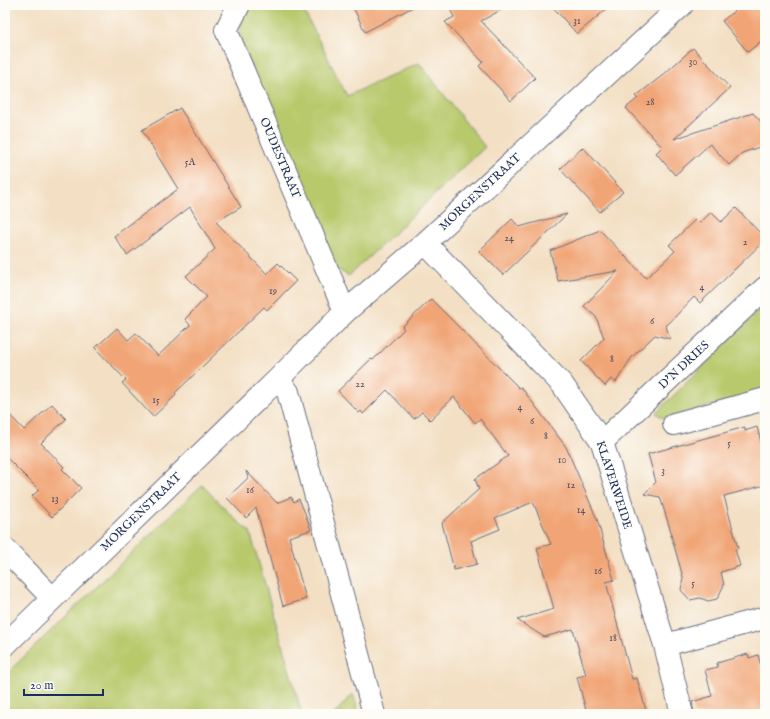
<svg xmlns="http://www.w3.org/2000/svg" width="770" height="719" font-family="'IM FELL English',serif">
  <style>
    .green { fill: #b8c96c; stroke: #6a7c65 }
    .building { fill: #f1a576 }
    .lines { fill: none; stroke-linecap: round; stroke-linejoin: round }
    .minor-casing { stroke: #676d81; stroke-width: 24 }
    .minor { stroke: #fff; stroke-width: 22 }
    .labels { text-anchor: middle; dominant-baseline: central; stroke-width: 3.5; stroke-linejoin: round; paint-order: stroke }
    .number-label { font-size: 10px; fill: #504c64 }
    .street-label { font-size: 12px; fill: #1b2f5e; stroke: #fdfcf7 }
  </style>
  <rect width="100%" height="100%" fill="#fdfcf7"/>
  <filter id="ink" filterUnits="userSpaceOnUse"><feTurbulence type="fractalNoise" baseFrequency=".025" numOctaves="2"/><feDisplacementMap in="SourceGraphic" scale="8" xChannelSelector="R" yChannelSelector="G"/><feConvolveMatrix kernelMatrix="1 2 1 2 8 2 1 2 1" color-interpolation-filters="sRGB"/></filter>
  <filter id="wash" filterUnits="userSpaceOnUse"><feTurbulence type="fractalNoise" baseFrequency=".012" numOctaves="4" result="noise"/><feDisplacementMap in="SourceGraphic" scale="16" xChannelSelector="R" yChannelSelector="G"/><feGaussianBlur stdDeviation="0.9" result="paint"/><feColorMatrix in="noise" values="0 0 0 0 0 0 0 0 0 0 0 0 0 0 0 0 0 1.4 0 .05"/><feComposite in="paint" operator="in"/></filter>
  <g filter="url(#wash)">
    <rect width="100%" height="100%" fill="#f3dfc3"/>
    <!-- green -->
    <path class="green" d="M252,5H301L347,96L419,63L485,147L349,276L333,267L243,47C238,26 239,23 252,5Z
      M765,305V391L666,418L661,417L656,413Z
      M202,485L235,519L250,532L302,714H5V675Z
      M353,694L359,714H334Z"/>
    <g id="blocks">
      <!-- building -->
      <path class="building" d="M352,5H417L365,32Z
        M448,5H510L481,21L535,78L511,101L479,66L483,62L445,22L454,17Z
        M551,5H611L577,34Z
        M742,5H765V38L748,52L722,21Z
        M693,48L730,88L674,139L753,113L765,126V145L742,153L729,165L710,144L675,175L656,153L662,147L626,108L638,98L636,96L663,75Z
        M180,108L241,207L216,222L267,274L278,263L296,281L267,310L264,307L175,393L176,395L153,417L122,383L126,380L95,348L117,328L128,340L136,333L158,356L190,325L185,319L207,297L186,276L215,249L190,207L127,255L114,236L178,189L142,130Z
        M583,147L623,192L600,212L560,169Z
        M736,208L765,238V240L700,303L694,297L666,326L670,339L655,335L632,357L616,382L611,379L605,386L581,361L604,338L596,317L584,306L618,271L558,281L550,251L600,230L646,278L675,251L669,245L696,219L700,223L711,212L721,222Z
        M567,214L503,275L479,251L512,219L519,227Z
        M431,299L519,388L521,387L566,447L597,519L614,580L606,582L632,679L637,678L647,714H587L577,677L586,675L573,629L544,637L517,620L554,609L537,548L551,544L533,502L495,518L500,529L471,541L477,564L454,570L442,523L479,489L475,479L508,456L480,419L475,423L454,397L430,420L422,412L414,419L387,390L363,414L361,411L359,413L338,391L371,359L373,360L404,329L402,327Z
        M52,404L66,419L41,443L64,467L62,469L81,488L52,517L32,496L39,490L5,456V410L24,430Z
        M745,427V431L757,427L765,456V485L724,496L738,548L735,549L740,566L721,572L724,585L717,599L708,601L700,598L690,600L681,590L683,577L671,535H672L660,497L644,494L656,482L648,454Z
        M246,471L277,503L291,497L294,502L299,499L305,513L311,530L289,537L306,599L283,606L256,508L246,518L227,498L248,478Z
        M748,654L749,658L758,655L765,681V714H694L692,702L712,696L705,670L718,667L717,663Z"/>
    </g>
  </g>
  <g filter="url(#ink)">
    <use href="#blocks" fill-opacity="0" stroke="#676d81" stroke-width="1"/>
    <g class="lines">
      <defs>
        <path id="minor" d="M239,5L226,30L345,312
          M425,243L562,384L602,442L665,645L682,714
          M278,379L288,392L374,714
          M674,424L765,399
          M602,442L765,288
          M5,549L52,598
          M5,645L278,379L345,312L425,243L682,5
          M665,645L765,618"/>
      </defs>
      <!-- minor casing -->
      <use href="#minor" class="minor-casing"/>
      <!-- minor -->
      <use href="#minor" class="minor"/>
    </g>
  </g>
  <g class="labels">
    <!-- number labels -->
    <g class="number-label">
      <text x="577" y="21">31</text>
      <text x="693" y="62">30</text>
      <text x="650" y="102">28</text>
      <text x="190" y="162">5A</text>
      <text x="509" y="238">24</text>
      <text x="745" y="242">2</text>
      <text x="702" y="287">4</text>
      <text x="273" y="291">19</text>
      <text x="652" y="321">6</text>
      <text x="612" y="359">8</text>
      <text x="360" y="384">22</text>
      <text x="156" y="400">15</text>
      <text x="520" y="407">4</text>
      <text x="532" y="421">6</text>
      <text x="546" y="436">8</text>
      <text x="729" y="443">5</text>
      <text x="562" y="460">10</text>
      <text x="663" y="471">3</text>
      <text x="571" y="485">12</text>
      <text x="250" y="490">16</text>
      <text x="55" y="499">13</text>
      <text x="581" y="510">14</text>
      <text x="598" y="571">16</text>
      <text x="693" y="583">5</text>
      <text x="613" y="638">18</text>
    </g>
    <!-- street labels -->
    <g class="street-label">
      <text transform="translate(280 158) rotate(67)">OUDESTRAAT</text>
      <text transform="translate(480 192) rotate(-43)">MORGENSTRAAT</text>
      <text transform="translate(684 365) rotate(-43)">D'N DRIES</text>
      <text transform="translate(614 485) rotate(72)">KLAVERWEIDE</text>
      <text transform="translate(141 512) rotate(-44)">MORGENSTRAAT</text>
    </g>
  </g>
  <!-- margin -->
  <rect width="770" height="719" fill="none" stroke="#fdfcf7" stroke-width="20"/>
  <!-- scale -->
  <path d="M24 689v6h79v-6" fill="none" stroke="#1b2f5e" stroke-width="2"/>
  <text x="30" y="689" font-size="12" fill="#1b2f5e" stroke="#fdfcf7" stroke-width="3" paint-order="stroke">20 m</text>
</svg>
